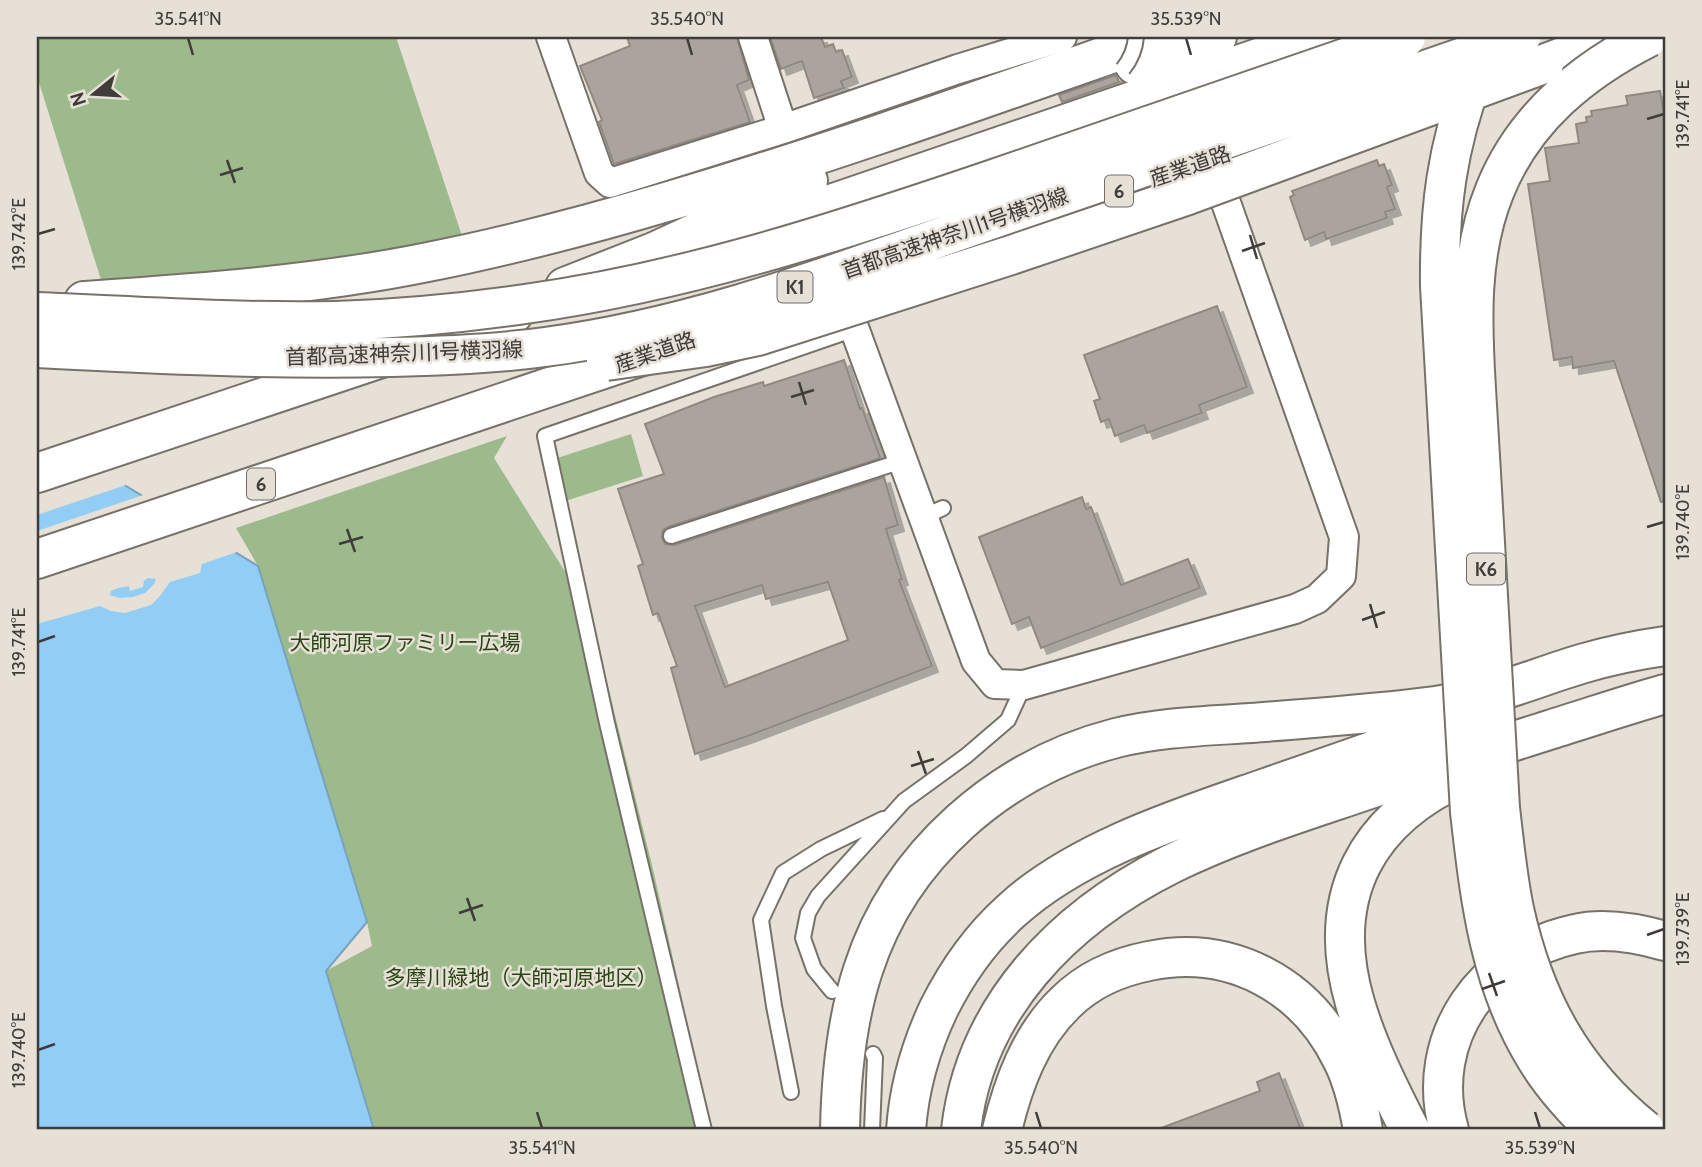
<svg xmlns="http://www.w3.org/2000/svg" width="1702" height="1167" font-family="Cabin,'Noto Sans JP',sans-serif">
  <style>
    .green { fill: #9cba8b }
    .water { fill: #92cdf6; stroke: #79a2bd; stroke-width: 2 }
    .pier { fill: #e6e0d6; fill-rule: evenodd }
    .building { fill: #aba49c; stroke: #8f8981; stroke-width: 2; fill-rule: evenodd; filter: url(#shadow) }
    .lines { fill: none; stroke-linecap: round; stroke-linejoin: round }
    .lane-casing { stroke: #777269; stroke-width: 18 }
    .street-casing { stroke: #777269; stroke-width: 32 }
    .primary-casing { stroke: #777269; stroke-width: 42 }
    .highway-casing { stroke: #777269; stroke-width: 42 }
    .lane { stroke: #fff; stroke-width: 14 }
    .street { stroke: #fff; stroke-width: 28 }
    .primary { stroke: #fff; stroke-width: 38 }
    .highway { stroke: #fff; stroke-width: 38 }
    .lane-bridge-casing { stroke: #777269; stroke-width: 18; stroke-linecap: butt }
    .highway-bridge-casing { stroke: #777269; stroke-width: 42; stroke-linecap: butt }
    .lane-bridge { stroke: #fff; stroke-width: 14 }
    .highway-bridge { stroke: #fff; stroke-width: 38 }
    .ticks { fill: none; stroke: #3f3c39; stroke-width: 2.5 }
    .labels { text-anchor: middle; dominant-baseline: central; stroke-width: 5; stroke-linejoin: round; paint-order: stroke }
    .shield { fill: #e6e0d6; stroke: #716d68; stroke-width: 2 }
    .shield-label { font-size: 19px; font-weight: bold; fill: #3f3c39 }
    .street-label { font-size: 21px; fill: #3f3c39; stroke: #e6e0d6 }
    .park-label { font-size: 21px; fill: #2a4616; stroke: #e6e0d6 }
    .neatline { fill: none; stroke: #3f3c39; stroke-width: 2.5 }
    .ticks-label { font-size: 18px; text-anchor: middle; fill: #3f3c39 }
  </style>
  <defs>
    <filter id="shadow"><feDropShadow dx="6" dy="6" stdDeviation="0" flood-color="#0004"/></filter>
  </defs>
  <rect width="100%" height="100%" fill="#e6e0d6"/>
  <!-- green -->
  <path class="green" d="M39,37H396L468,254L102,283L37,76Z
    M631,434L643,476L553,505L542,463Z
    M507,436L494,458L589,610L653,869L711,1130H374L326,971L372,946L367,922L258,566L236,528Z"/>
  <!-- water -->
  <path class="water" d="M37,432L258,566L367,922L326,971L374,1130H37Z"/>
  <!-- pier -->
  <path class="pier" d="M37,429H39L129,484L37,515Z
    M146,494L240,551L202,564L200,573L170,582L160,596L151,605L125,613L111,611L100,606L37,624V531ZM148,578L156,579L154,584L145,593L133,597L119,598L110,595L111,591L118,588L129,586L130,591L143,587L144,581Z"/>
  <!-- building -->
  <path class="building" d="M627,37H737L749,80L737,85L750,122L614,164L599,122L602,120L580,66L630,46Z
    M770,37H821L825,47L833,44L836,52L842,50L852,77L841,81L844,88L814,98L802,61L781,69Z
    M1116,75L1119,82L1062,102L1059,95Z
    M1660,91L1665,119V501L1661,502L1614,361L1573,368L1572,357L1554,360L1528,184L1550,181L1545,148L1579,143L1576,124L1587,122L1586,117L1592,116L1591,111L1628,105L1626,96Z
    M1377,160L1379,166L1384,164L1392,185L1387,187L1395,209L1385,212L1387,218L1326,239L1324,232L1305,240L1290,197L1294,195L1292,191Z
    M1217,306L1247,387L1199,405L1202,413L1147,433L1144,425L1115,436L1109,419L1101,422L1094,401L1100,399L1084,355Z
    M844,360L860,409L862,408L880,457L878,459L668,527L663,530L662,538L665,544L674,545L884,477L898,525L886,529L902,579L899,580L932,666L748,736L695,754L671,668L677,666L658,613L653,615L638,566L643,564L618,489L664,474L645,424L714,397L763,382L764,386ZM828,582L848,640L725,687L695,606L762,585L766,599Z
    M1082,497L1086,509L1091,507L1121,585L1188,559L1200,588L1041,648L1029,617L1012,624L979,537Z
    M1279,1073L1301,1130H1162L1161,1128L1260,1091L1257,1082Z"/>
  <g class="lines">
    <defs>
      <path id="lane" d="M923,517L943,508
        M671,536L902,461
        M832,991L814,969L803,938L808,913L818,896L904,801L966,756L1008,720L1024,685
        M791,1092L774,1006L761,920L783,873L821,849L883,819
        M704,1130L607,723L545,436L855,329
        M872,1130L875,1058L873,1054"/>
      <path id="street" d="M551,37L599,173L610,183L783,129L958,69L1062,37
        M753,37L783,129
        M786,226L814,298L852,322L976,661L995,684L1024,685L1295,609L1317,599L1341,576L1344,537L1213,166"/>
      <path id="primary" d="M679,256L1320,37
        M37,473L513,314
        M37,559L642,356"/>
      <path id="highway" d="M1544,64L1615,37
        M1135,65L1217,37
        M565,287L654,252L808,181
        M84,301C199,293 315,285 428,262C509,246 588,225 666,202C833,153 996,94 1159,37
        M840,1130C841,1076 846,1022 863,970C900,855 1000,768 1116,738C1160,727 1206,726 1251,723C1312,718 1374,714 1435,706C1486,699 1532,679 1581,664C1608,656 1637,650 1665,646
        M906,1130C909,1088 921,1046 939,1008C957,972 981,938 1011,911C1075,852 1176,819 1257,791C1327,767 1397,742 1467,718
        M961,1130C975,1007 1063,918 1171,864C1236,832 1306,811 1373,788C1432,767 1490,749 1549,730C1588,718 1626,705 1665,694
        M1002,1130C1013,1084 1030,1037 1065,1003C1088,980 1118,967 1149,961C1231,944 1306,985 1342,1059C1353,1080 1359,1107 1363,1130
        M1410,1130C1389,1089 1368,1047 1355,1003C1324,896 1366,818 1466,774
        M1449,1130C1423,1038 1485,953 1575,934C1605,927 1637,933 1665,941"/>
    </defs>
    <!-- lane casing -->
    <use href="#lane" class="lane-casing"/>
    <!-- street casing -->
    <use href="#street" class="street-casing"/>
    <!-- primary casing -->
    <use href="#primary" class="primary-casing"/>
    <!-- highway casing -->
    <use href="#highway" class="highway-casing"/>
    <!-- lane -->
    <use href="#lane" class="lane"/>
    <!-- street -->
    <use href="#street" class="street"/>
    <!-- primary -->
    <use href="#primary" class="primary"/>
    <!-- highway -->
    <use href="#highway" class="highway"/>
    <defs>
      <path id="lane-bridge" d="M1123,69C1131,59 1135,50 1136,37"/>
      <path id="highway-bridge" d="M1474,75C1447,147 1439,208 1440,286L1470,812C1480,899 1489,983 1537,1060C1553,1086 1574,1109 1596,1130
        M37,312C135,316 236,323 335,321C398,319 462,313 525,304C685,282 838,232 991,180C1130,133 1268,85 1406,37
        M37,348C155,354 273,360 391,357C442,356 494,354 545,347C691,328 829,276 967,228C1152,165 1336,101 1521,37
        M606,361L706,347L758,336L1014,254L1188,195L1544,64
        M1645,1130C1572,1071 1534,1000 1514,909C1507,875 1504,841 1500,808C1494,702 1488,596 1482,490C1480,456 1478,423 1476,389C1472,323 1469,253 1495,190C1524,118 1582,71 1649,37"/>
    </defs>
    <!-- lane-bridge casing -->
    <use href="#lane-bridge" class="lane-bridge-casing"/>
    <!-- highway-bridge casing -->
    <use href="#highway-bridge" class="highway-bridge-casing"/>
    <!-- lane-bridge -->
    <use href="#lane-bridge" class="lane-bridge"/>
    <!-- highway-bridge -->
    <use href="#highway-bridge" class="highway-bridge"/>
  </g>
  <!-- ticks -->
  <path class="ticks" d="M188,38L193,55M687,38L692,55M1186,38L1191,55M1647,119L1664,114M227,160L235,183M220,175L243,168M38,234L55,229M1250,235L1257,259M1242,251L1265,243M799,382L806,405M791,397L814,390M1647,527L1664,522M347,529L355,552M339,544L363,537M1370,604L1377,628M1362,620L1385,612M38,642L55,636M918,751L926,774M911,766L934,759M467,898L475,921M459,913L483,905M1647,935L1664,929M1489,973L1497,996M1482,989L1505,981M38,1050L55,1044M537,1112L542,1128M1036,1112L1041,1128M1535,1112L1540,1128"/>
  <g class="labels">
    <!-- shield labels -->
    <g class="shield">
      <rect x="1105" y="175.5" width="28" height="31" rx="5"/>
      <rect x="777.5" y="271.5" width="35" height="31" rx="5"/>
      <rect x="247" y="468.5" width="28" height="31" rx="5"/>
      <rect x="1467" y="553.5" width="38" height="31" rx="5"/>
    </g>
    <g class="shield-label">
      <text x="1119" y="191">6</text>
      <text x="795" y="287">K1</text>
      <text x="261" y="484">6</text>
      <text x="1486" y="569">K6</text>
    </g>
    <!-- street labels -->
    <g class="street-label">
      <text transform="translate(1190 166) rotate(-19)">産業道路</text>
      <text transform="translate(955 233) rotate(-19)">首都高速神奈川1号横羽線</text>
      <text transform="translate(655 352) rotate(-19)">産業道路</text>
      <text transform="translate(404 353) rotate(-2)">首都高速神奈川1号横羽線</text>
    </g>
    <!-- park labels -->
    <g class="park-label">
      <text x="405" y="642">大師河原ファミリー広場</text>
      <text x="521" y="977">多摩川緑地（大師河原地区）</text>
    </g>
  </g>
  <!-- border -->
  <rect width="1702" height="1167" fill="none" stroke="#e6e0d6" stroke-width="77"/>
  <!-- north arrow -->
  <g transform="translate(94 94) rotate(252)" stroke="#e6e0d6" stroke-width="5" paint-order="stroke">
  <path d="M0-5L12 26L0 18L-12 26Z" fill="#3f3c39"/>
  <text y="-10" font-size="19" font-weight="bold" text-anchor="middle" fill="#3f3c39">N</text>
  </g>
  <rect x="38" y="38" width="1626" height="1090" class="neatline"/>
  <g class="ticks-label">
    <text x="188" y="25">35.541°N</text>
    <text x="687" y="25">35.540°N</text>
    <text x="1186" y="25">35.539°N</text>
    <text transform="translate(1683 114) rotate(-90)" y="6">139.741°E</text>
    <text transform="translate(19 234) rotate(-90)" y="6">139.742°E</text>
    <text transform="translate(1683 522) rotate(-90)" y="6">139.740°E</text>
    <text transform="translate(19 642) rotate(-90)" y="6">139.741°E</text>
    <text transform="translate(1683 929) rotate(-90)" y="6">139.739°E</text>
    <text transform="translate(19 1050) rotate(-90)" y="6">139.740°E</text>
    <text x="542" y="1154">35.541°N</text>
    <text x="1041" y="1154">35.540°N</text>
    <text x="1540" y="1154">35.539°N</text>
  </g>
</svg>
